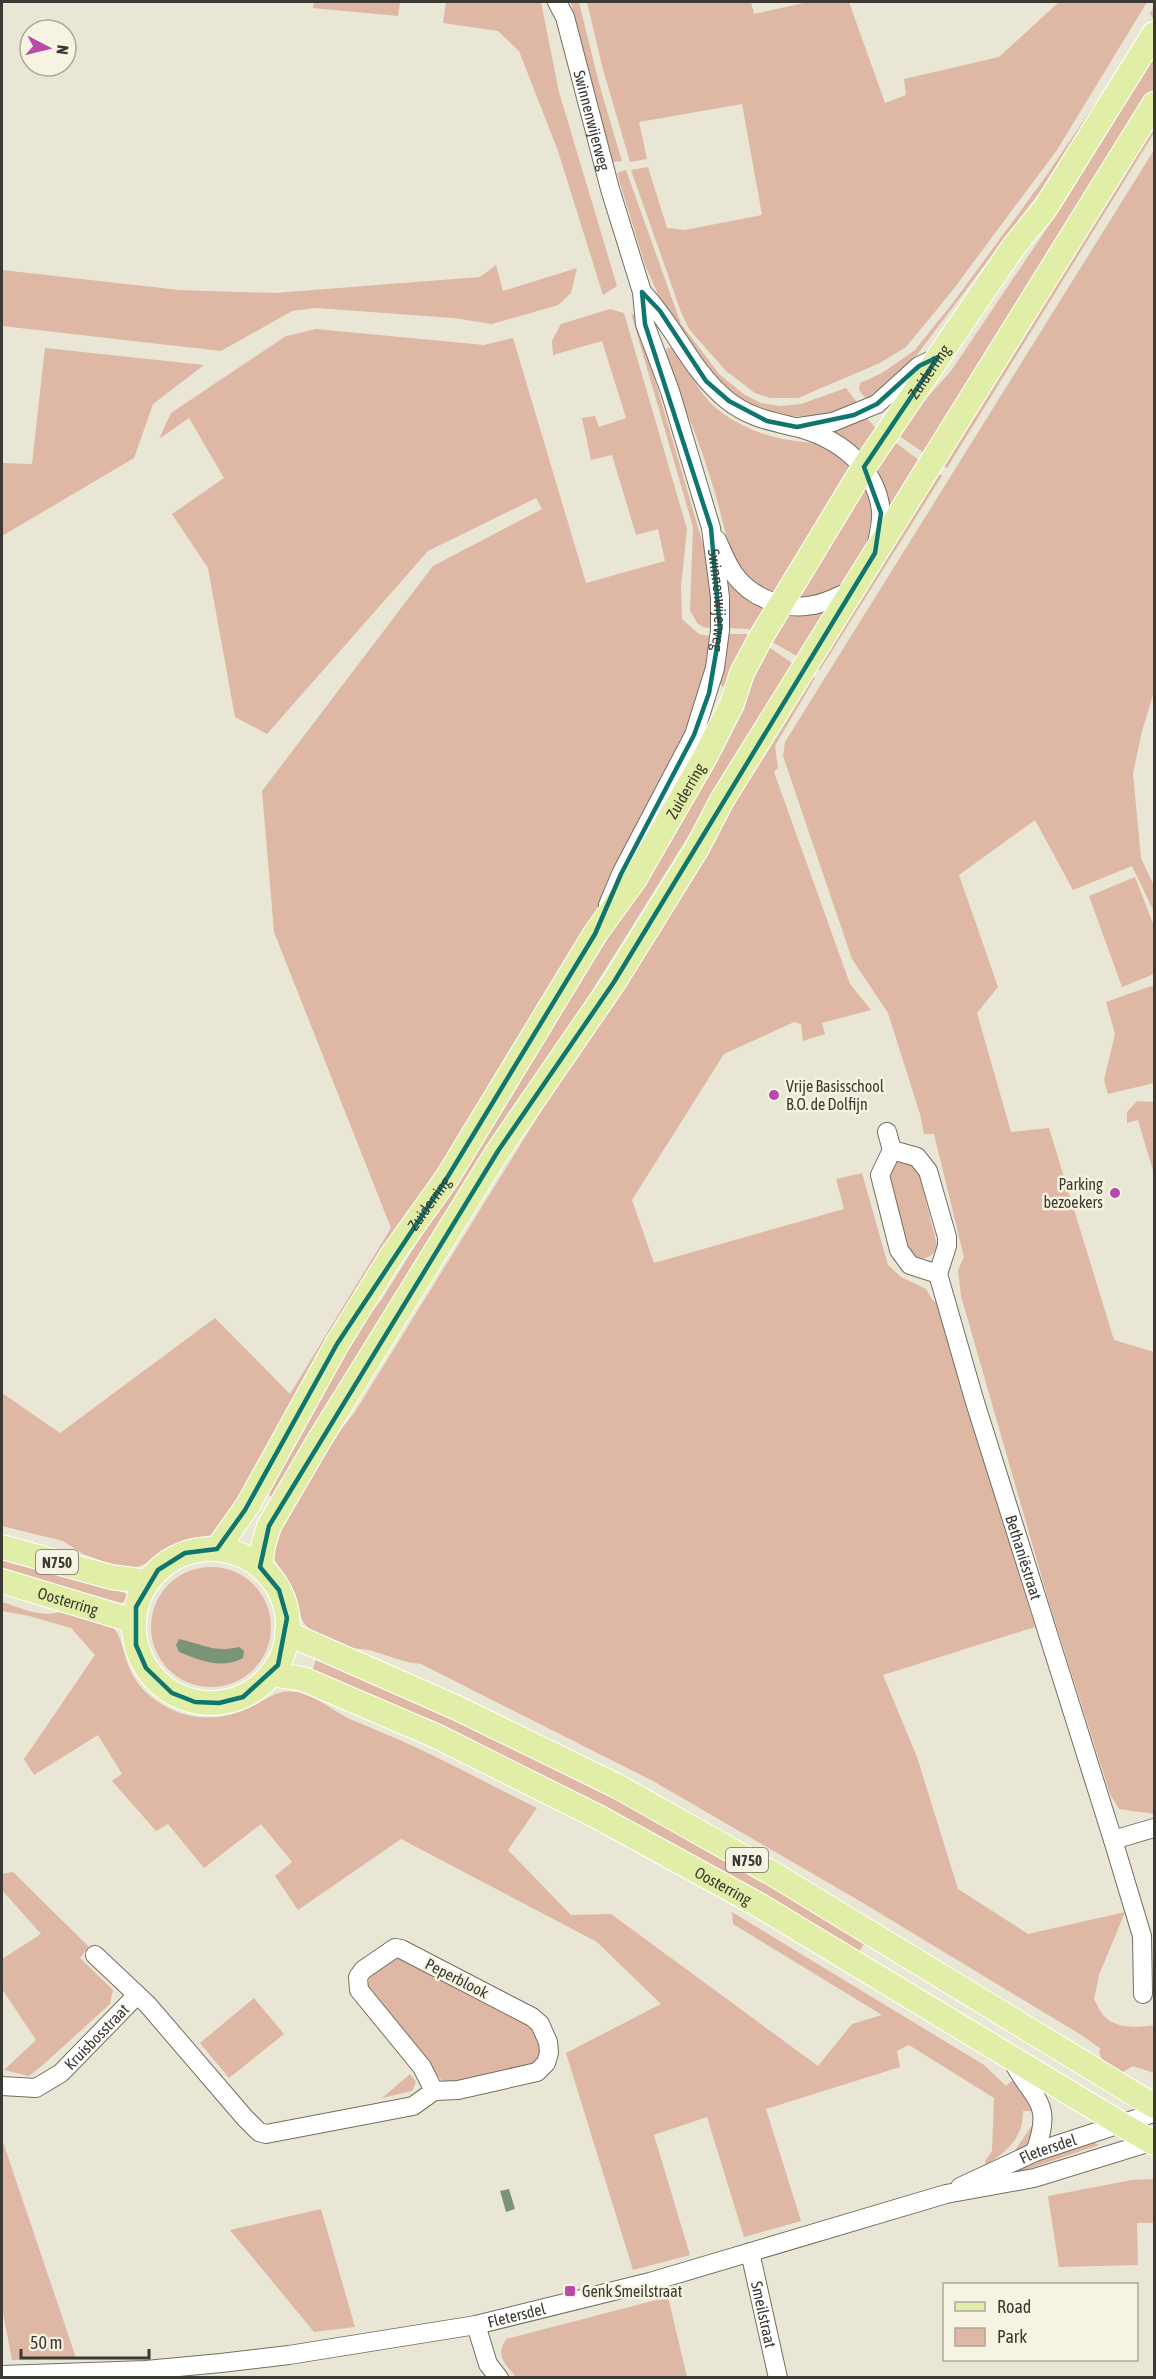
<svg xmlns="http://www.w3.org/2000/svg" width="1156" height="2379" font-family="'Asap Condensed',sans-serif">
  <style>
    .green { fill: #deb7a5 }
    .water { fill: #7a9477 }
    .lines { fill: none; stroke-linecap: round; stroke-linejoin: round }
    .minor-casing { stroke: #736f60; stroke-width: 20 }
    .major-casing { stroke: #fff; stroke-width: 26 }
    .minor { stroke: #fff; stroke-width: 18 }
    .major { stroke: #e1eea7; stroke-width: 24 }
    .marked { fill: none; stroke: #0f766e; stroke-width: 4.5; stroke-linejoin: round }
    .poi-dot { fill: #ba4aa7; stroke: #f7f3e2; stroke-width: 2 }
    .labels { text-anchor: middle; dominant-baseline: central; stroke-width: 5; stroke-linejoin: round; paint-order: stroke }
    .shield { fill: #f7f3e2; stroke: #737168; stroke-width: 1.5 }
    .shield-label { font-size: 15px; font-weight: bold; fill: #3b3933 }
    .street-label { font-size: 16px; fill: #3b3933; stroke: #f7f3e2 }
    .poi-label { font-size: 16px; fill: #3b3933; stroke: #f7f3e2; text-anchor: start }
  </style>
  <rect width="100%" height="100%" fill="#eae6d5"/>
  <!-- green -->
  <path class="green" d="M314,2H400L398,16L313,8Z
    M446,2H541L559,92L617,286L603,295L558,151L519,51L498,31L443,23Z
    M571,2H579L600,87L622,161L612,162L580,45Z
    M587,2H751L754,14L808,2H849L885,103L906,95L904,79L999,57L1059,2H1147L1057,150L952,291L906,347L880,363L798,398H770L755,393L726,371L689,329L681,312L631,170L648,167L667,228L685,230L762,215L742,104L639,122L647,159L630,162L602,66Z
    M1154,6V16L1069,153L901,376L869,403L859,390L860,383L882,373L915,350L955,300L1046,176L1153,18L1150,14Z
    M1154,56V88L927,455L895,433L951,371L1066,200Z
    M1154,122V133L947,468L943,465Z
    M1154,150V692L1142,731L1133,774L1141,858L1154,886V912L1132,866L1073,890L1035,820L959,875L998,987L977,1013L1011,1132L1049,1128L1114,1340L1154,1352V1814L1119,1809L1110,1794L1048,1599L961,1296L958,1270L964,1257L934,1134H924L920,1114L888,1013L852,959L783,756L785,742Z
    M626,170L681,324L720,375L745,395L761,403L780,406L801,404L846,388L860,406L830,417L781,416L741,401L725,388L701,364L661,301L645,265L617,173Z
    M496,265L503,291L577,268L571,293L558,305L492,324L453,318L316,308L292,311L221,351L2,326V270L179,290L274,293L480,277Z
    M610,309L624,313L687,529L681,587L682,619L699,634L714,637L689,733L613,880L580,939L217,1533L171,1548L147,1563L135,1568H122L83,1554L63,1541L2,1526V1393L60,1433L215,1318L290,1394L391,1228L274,932L262,791L433,566L542,509L536,498L428,551L267,734L235,717L208,568L172,514L224,478L189,418L159,439L171,413L286,336L316,329L484,345L513,338L586,583L665,561L658,529L636,535L612,455L591,460L582,418L595,416L599,427L626,418L602,341L553,355L552,341L561,324Z
    M631,313L637,318L704,548L712,580L714,629L703,627L697,623L690,610L693,527Z
    M45,348L204,365L153,404L134,458L2,536V463L32,464Z
    M667,348H673L677,352C690,371 698,393 716,408C735,424 759,434 783,439C801,442 818,442 836,451C844,455 850,463 857,469L779,596C766,590 754,585 745,574C728,552 723,522 716,496C706,464 696,431 681,401C674,385 661,365 667,348Z
    M867,418L880,433L862,458L832,433V430Z
    M891,439L920,461L889,514L871,469Z
    M937,472L942,476L820,670L816,668Z
    M863,480L872,511L867,544L850,576L833,593L789,601Z
    M728,581L771,610L757,633L748,629L727,628L726,584Z
    M831,608L800,658L769,640L784,610Z
    M728,634H748L754,638L726,687H723L720,684Z
    M766,645L795,665L275,1499L263,1491L339,1352L382,1299L632,899Z
    M811,675L815,678L775,746L778,768L774,772L850,984L871,1010L822,1023L825,1034L803,1041L801,1024L794,1022L724,1054L632,1200L654,1263L844,1209L836,1179L862,1173L888,1265L901,1277L926,1289L933,1301L937,1302L1035,1627L883,1675L917,1757L958,1889L1028,1934L1125,1912L1099,1975L1094,1999C1097,2004 1100,2012 1104,2016C1116,2029 1139,2028 1154,2025V2073L1133,2066L1121,2073L1102,2061L1099,2051L1101,2049L1083,2036L858,1900L653,1781L421,1664L407,1662L369,1650L345,1647L310,1631L302,1620L294,1591L274,1559L273,1551L285,1513L316,1461L355,1412Z
    M1135,877L1154,926V974L1122,987L1089,896Z
    M1154,985V1083L1108,1094L1104,1080L1115,1034L1106,1002Z
    M1137,1101L1154,1102V1174L1138,1120L1127,1123V1112Z
    M899,1161L910,1163L919,1174L937,1245C934,1260 919,1262 908,1253L887,1182L893,1164Z
    M2,1558L123,1592L128,1595L126,1601L121,1603L2,1570Z
    M151 1627a60 60 0 1 1 120 0a60 60 0 1 1-120 0Z
    M2,1602C16,1606 30,1613 46,1614C52,1614 58,1612 64,1612C71,1612 102,1619 108,1623C122,1632 123,1653 129,1667C138,1691 160,1706 183,1714C206,1721 232,1717 253,1706C267,1699 278,1689 295,1692C317,1695 332,1711 352,1720C373,1729 394,1737 415,1747C456,1766 496,1788 537,1808L508,1850L571,1915L611,1914L818,2066L852,2024L882,2015L733,1924L732,1912L984,2065L1006,2086L1014,2079L1036,2111H1023C1023,2138 1008,2151 986,2165L985,2161L992,2151L994,2098L909,2045L897,2051L900,2067L766,2109L801,2221L744,2237L707,2117L654,2135L690,2255L633,2270L566,2053L661,2004L597,1942L401,1839L298,1910L275,1876L292,1862L261,1824L204,1868L168,1824L156,1831L112,1781L122,1774L98,1735L34,1775L24,1759L95,1655L71,1628L29,1616L2,1611Z
    M316,1659C392,1690 468,1721 541,1758C651,1815 759,1877 865,1942L858,1954L312,1672Z
    M13,1872L89,1947L80,1958L113,1990L110,2004L44,2064L29,2076L4,2070L36,2040L2,1989V1959L41,1934L2,1890V1874Z
    M400,1955L533,2024L542,2036L540,2062L445,2084L393,2024L367,1987L372,1971Z
    M254,1998L284,2034L229,2078L200,2043Z
    M410,2074L416,2082L412,2091L382,2098Z
    M1033,2124H1037C1031,2139 1029,2148 1013,2153Z
    M2,2139L76,2358L12,2360L2,2308Z
    M1089,2139L1099,2145L1028,2169L1010,2179L1006,2170Z
    M1154,2179V2223H1137L1138,2265L1059,2267L1048,2196L1132,2180Z
    M321,2209L355,2327L314,2332L230,2230Z
    M668,2297L687,2377H516C505,2363 495,2357 506,2339Z"/>
  <!-- water -->
  <path class="water" d="M179,1639C203,1644 213,1653 239,1647L244,1651L243,1658C222,1670 199,1660 179,1652L176,1645Z
    M509,2189L515,2209L506,2212L500,2191Z"/>
  <g class="lines">
    <defs>
      <g id="minor">
        <path id="s1" d="M557,2L565,17L610,189L642,292L645,324L670,391L711,528L720,597V630L715,668L694,735L621,874L608,905"/>
        <path d="M642,292C675,326 690,370 727,400C748,417 770,421 795,427C837,437 876,466 881,511C882,523 878,537 876,548"/>
        <path d="M799,427L833,422L877,404L919,366L936,358"/>
        <path d="M717,540C722,551 727,564 734,574C751,598 785,611 813,605C827,603 840,595 853,590"/>
        <path d="M887,1132L892,1150"/>
        <path id="s2" d="M938,1274L910,1265L899,1250L880,1175L892,1150L917,1157L928,1171L947,1237V1246L938,1274L974,1399L1113,1840L1142,1936L1143,1994"/>
        <path d="M1113,1840L1154,1828"/>
        <path d="M95,1955L148,2005L245,2118L259,2132L266,2134L413,2106L434,2091L458,2090L537,2072L546,2063L549,2053L548,2042L540,2024L532,2017L401,1949L395,1948L363,1970L358,1977L359,1990L422,2067L434,2091"/>
        <path d="M1011,2058C1031,2100 1055,2099 1035,2152"/>
        <path id="s3" d="M2,2086L36,2088L61,2073L137,1995"/>
        <path id="s4" d="M960,2187L1035,2152L1154,2113"/>
        <path id="s5" d="M750,2252L778,2378"/>
        <path d="M476,2325L488,2364L499,2378"/>
        <path id="s6" d="M2,2375L146,2370L221,2363L289,2355L476,2325L650,2282L946,2194L1034,2178L1154,2141"/>
      </g>
      <g id="major">
        <path d="M2,1547L111,1577L148,1582"/>
        <path id="s7" d="M217,1549L248,1505L337,1344L392,1255L447,1178L595,934L634,880L705,757L732,704L742,673L761,637L864,467L1014,246L1044,210L1154,34"/>
        <circle cx="211" cy="1626" r="77"/>
        <path d="M260,1567L263,1546L269,1526L318,1442L498,1151L614,982L696,850L722,800L1154,104"/>
        <path id="s8" d="M2,1581L134,1621"/>
        <path d="M287,1633L455,1707L617,1786L775,1875L1154,2106"/>
        <path id="s9" d="M271,1674L303,1679L436,1736L598,1817L757,1904L1121,2124L1154,2143"/>
      </g>
    </defs>
    <!-- minor casing -->
    <use href="#minor" class="minor-casing"/>
    <!-- major casing -->
    <use href="#major" class="major-casing"/>
    <!-- minor -->
    <use href="#minor" class="minor"/>
    <!-- major -->
    <use href="#major" class="major"/>
  </g>
  <!-- marked area -->
  <path class="marked" d="M642,292L660,311L706,381L729,401L767,421L797,427L854,415L877,404L919,366L938,357L864,467L881,513L875,553L614,982L498,1151L269,1526L260,1567L279,1590L287,1618L278,1665L243,1697L219,1703L195,1702L172,1693L146,1668L136,1645V1607L158,1570L185,1553L217,1549L245,1510L337,1344L447,1178L595,934L621,874L694,735L709,693L720,630L711,528L645,324Z"/>
  <!-- markers -->
  <g class="poi-dot">
    <circle cx="774" cy="1095" r="6"/>
    <circle cx="1115" cy="1193" r="6"/>
    <rect x="564" y="2285" width="12" height="12" rx="3"/>
  </g>
  <g class="labels">
    <!-- shield labels -->
    <g class="shield">
      <rect x="36" y="1550" width="42" height="24" rx="4.5"/>
      <rect x="726" y="1848" width="42" height="24" rx="4.5"/>
    </g>
    <g class="shield-label">
      <text x="57" y="1562">N750</text>
      <text x="747" y="1860">N750</text>
    </g>
    <!-- street labels -->
    <g class="street-label">
      <text stroke="none"><textPath href="#s1" startOffset="124">Swinnenwijerweg</textPath></text>
      <text stroke="none"><textPath href="#s7" startOffset="1378">Zuiderring</textPath></text>
      <text stroke="none"><textPath href="#s1" startOffset="622">Swinnenwijerweg</textPath></text>
      <text stroke="none"><textPath href="#s7" startOffset="892">Zuiderring</textPath></text>
      <text stroke="none"><textPath href="#s7" startOffset="406">Zuiderring</textPath></text>
      <text stroke="none"><textPath href="#s2" startOffset="600">Bethaniëstraat</textPath></text>
      <text stroke="none"><textPath href="#s8" startOffset="69">Oosterring</textPath></text>
      <text stroke="none"><textPath href="#s9" startOffset="501">Oosterring</textPath></text>
      <text transform="translate(457 1978) rotate(27)">Peperblook</text>
      <text stroke="none"><textPath href="#s3" startOffset="114">Kruisbosstraat</textPath></text>
      <text stroke="none"><textPath href="#s4" startOffset="96">Fletersdel</textPath></text>
      <text stroke="none"><textPath href="#s6" startOffset="519">Fletersdel</textPath></text>
      <text stroke="none"><textPath href="#s5" startOffset="64">Smeilstraat</textPath></text>
    </g>
    <!-- poi labels -->
    <g class="poi-label">
      <text x="786" y="1086">Vrije Basisschool<tspan x="786" dy="18">B.O. de Dolfijn</tspan></text>
      <text x="1103" y="1184" text-anchor="end">Parking<tspan x="1103" dy="18">bezoekers</tspan></text>
      <text x="582" y="2291">Genk Smeilstraat</text>
    </g>
  </g>
  <!-- border -->
  <rect width="1156" height="2379" fill="none" stroke="#3b3933" stroke-width="6"/>
  <!-- legend -->
  <rect x="943" y="2283" width="195" height="78" fill="#f7f3e2" stroke="#aca99c" stroke-width="1.5"/>
  <rect x="955" y="2302" width="30" height="9" fill="#e1eea7" stroke="#aca99c" stroke-width="1.5"/>
  <text x="997" y="2313" font-size="18" fill="#3b3933">Road</text>
  <rect x="955" y="2328" width="30" height="18" fill="#deb7a5" stroke="#aca99c" stroke-width="1.5"/>
  <text x="997" y="2343" font-size="18" fill="#3b3933">Park</text>
  <!-- north arrow -->
  <g transform="translate(48 48) rotate(97)"><circle r="28" fill="#f7f3e2" stroke="#aca99c" stroke-width="1.5"/>
  <path d="M0-4.5L10 22L0 15L-10 22Z" fill="#ba4aa7"/>
  <text y="-9" font-size="16" font-weight="bold" text-anchor="middle" fill="#3b3933">N</text>
  </g>
  <!-- scale -->
  <path d="M21 2349v9h128v-9" fill="none" stroke="#3b3933" stroke-width="3"/>
  <text x="30" y="2349" font-size="18" fill="#3b3933" stroke="#f7f3e2" stroke-width="4.5" paint-order="stroke">50 m</text>
</svg>
